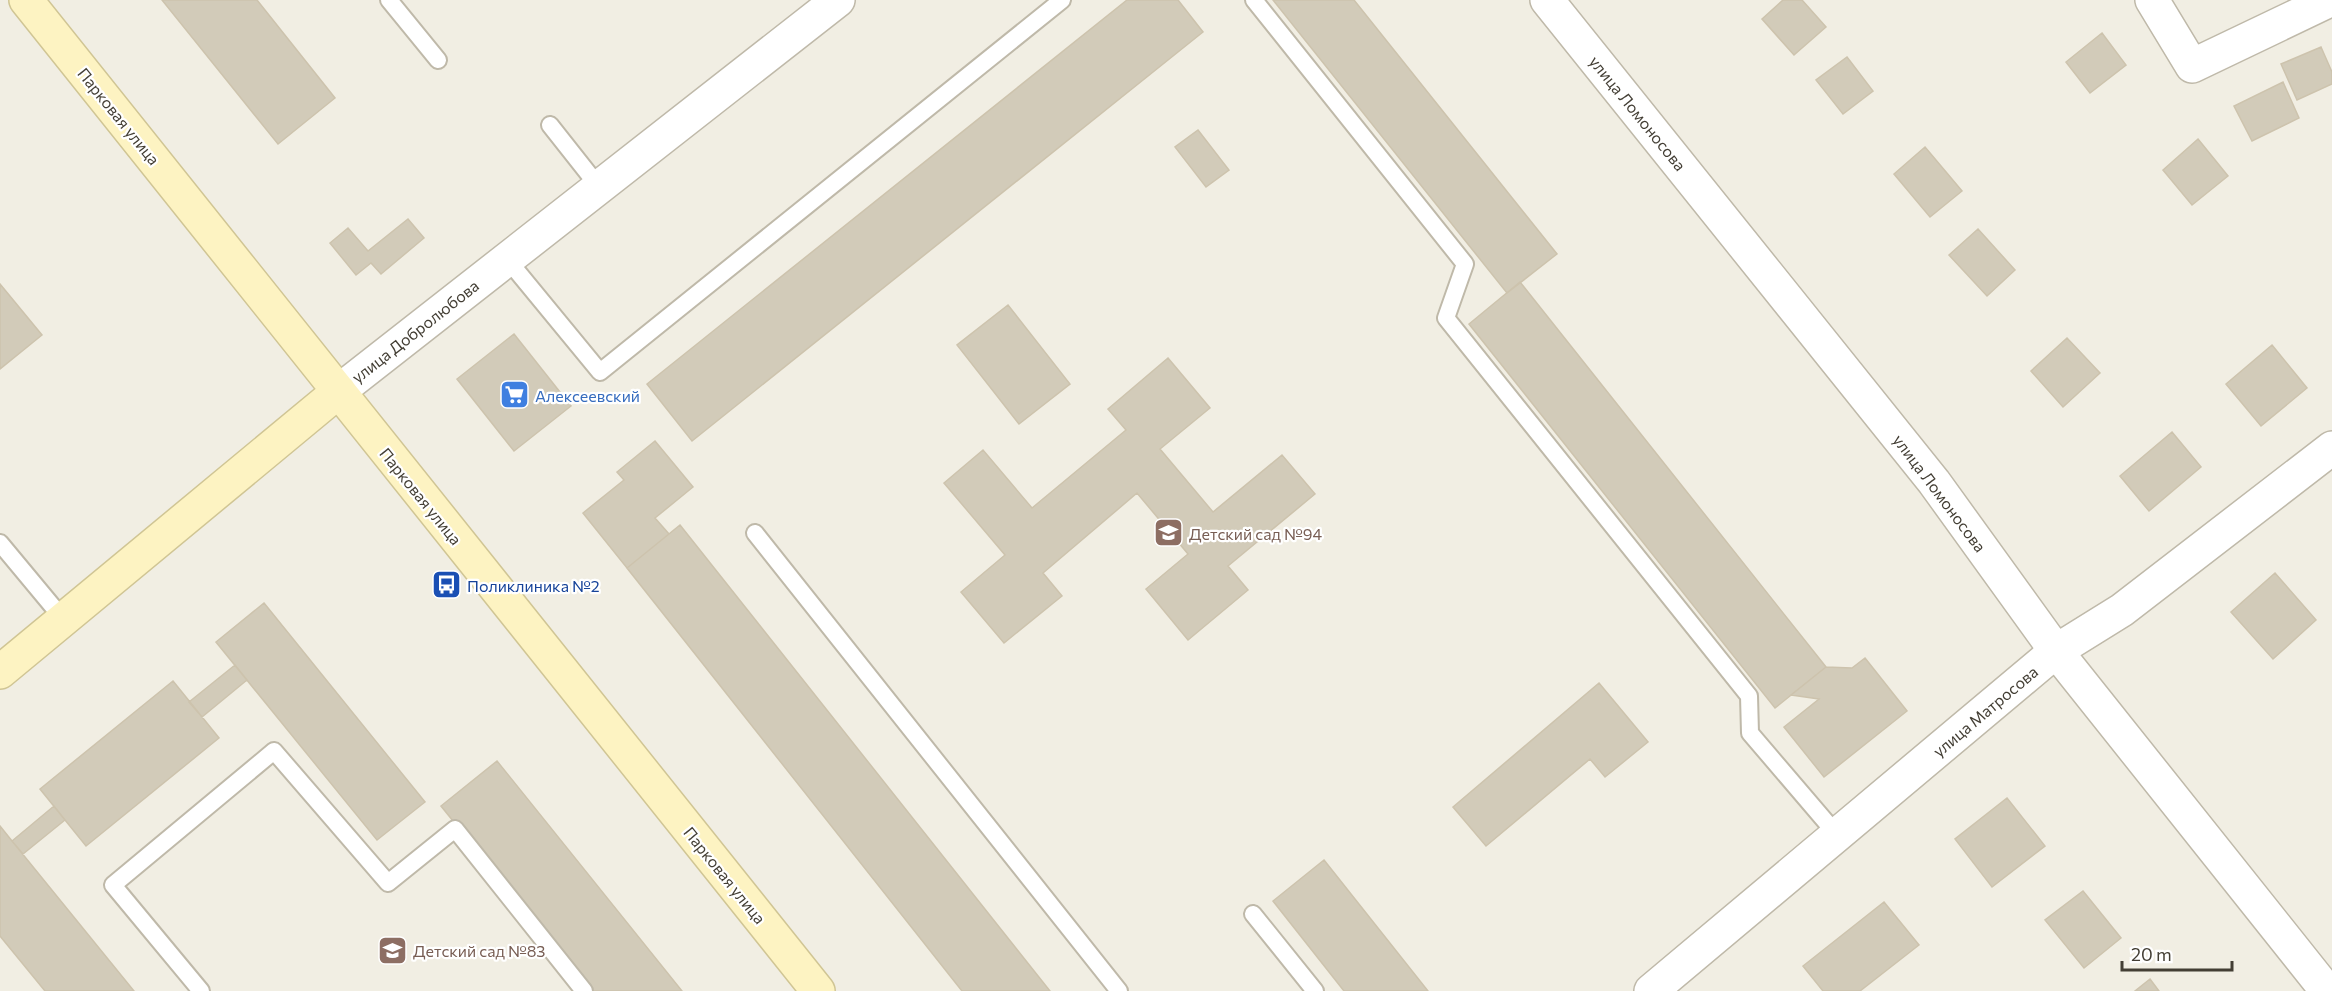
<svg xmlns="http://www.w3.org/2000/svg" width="2332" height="991" font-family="Commissioner,sans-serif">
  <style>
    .building { fill: #d2cbb9; stroke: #cdc3ad; stroke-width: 1.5 }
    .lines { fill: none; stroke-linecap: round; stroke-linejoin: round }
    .lane-casing { stroke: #bfb9a9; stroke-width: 20 }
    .street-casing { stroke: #bfb9a9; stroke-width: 36 }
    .secondary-casing { stroke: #d0c594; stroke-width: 36 }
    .lane { stroke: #fff; stroke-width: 16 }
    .street { stroke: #fff; stroke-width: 33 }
    .secondary { stroke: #fdf3c2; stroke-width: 33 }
    .labels { text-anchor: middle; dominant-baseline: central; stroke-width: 4.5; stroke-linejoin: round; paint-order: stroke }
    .street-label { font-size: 16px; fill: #433e34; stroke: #fff }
    .shop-label { font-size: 16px; fill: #366cbe; stroke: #fff; text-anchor: start }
    .education-label { font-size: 16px; fill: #785e54; stroke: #fff; text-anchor: start }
    .transit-label { font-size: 16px; fill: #164399; stroke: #fff; text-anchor: start }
  </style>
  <rect width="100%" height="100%" fill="#f1eee3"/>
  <!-- building -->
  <path class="building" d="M162,0H257L335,98L278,144Z
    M1127,0H1178L1203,32L692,441L647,384Z
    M1273,0H1354L1557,254L1507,293Z
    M1783,0H1802L1826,27L1794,55L1762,19Z
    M2102,33L2126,65L2090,93L2066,62Z
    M2321,47L2332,72V84L2297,100L2281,64Z
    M1847,57L1873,91L1843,114L1816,80Z
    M2283,82L2299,118L2252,141L2234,106Z
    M1198,130L1229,170L1206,187L1175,147Z
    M2198,139L2228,176L2192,205L2163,170Z
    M1925,147L1962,191L1930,217L1894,174Z
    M408,219L424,238L381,274L371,263L356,275L330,243L348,228L368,251Z
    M1978,229L2015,270L1987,296L1949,255Z
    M1520,282L1826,667L1775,708L1469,324Z
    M0,284L42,335L0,369Z
    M1008,305L1070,384L1019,424L957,345Z
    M514,334L571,406L514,451L457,379Z
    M2067,338L2100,373L2063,407L2031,371Z
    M2272,345L2307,388L2261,426L2226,384Z
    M1168,358L1210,408L1160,449L1213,512L1282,455L1315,494L1228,566L1248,590L1188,640L1146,589L1188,554L1137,493L1043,573L1062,596L1004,643L961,592L1005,555L944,483L983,450L1032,508L1126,430L1108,409Z
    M2172,432L2201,467L2149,511L2120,476Z
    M655,441L693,487L655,518L669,534L627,568L583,513L624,480L617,472Z
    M680,525L1050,991H962L627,568Z
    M2275,573L2316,620L2273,659L2231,612Z
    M264,603L425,802L377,840L216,642Z
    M1865,658L1907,711L1824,777L1784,727L1819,699L1791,695L1826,667L1852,668Z
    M235,665L247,680L202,717L189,702Z
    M173,681L219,738L86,846L40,789Z
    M1599,683L1648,742L1605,777L1590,759L1486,846L1453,807Z
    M497,761L682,991H590L441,806Z
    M2007,798L2045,846L1992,887L1955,839Z
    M54,806L65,820L23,854L12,841Z
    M0,826L12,841L134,991H45L0,936Z
    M1324,860L1428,991H1344L1273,901Z
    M2083,891L2121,938L2084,968L2045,920Z
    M1884,902L1919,945L1860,991H1823L1803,966Z
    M2150,979L2159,991H2135Z"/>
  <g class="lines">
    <defs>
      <path id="lane" d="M389,0L438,60
        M1254,0L1465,264L1446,318L1749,696L1750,733L1838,836
        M550,125L599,187
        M507,259L600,372L1062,0
        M755,533L1119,991
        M0,543L64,620
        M1253,914L1315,991
        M201,991L113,885L274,751L388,883L455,829L584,991"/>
      <path id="street" d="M1547,0L1934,482L2056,651L2327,991
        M2152,0L2192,66L2330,0
        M339,391L838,0
        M1651,991L2056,651L2122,610L2332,448"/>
      <path id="secondary" d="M26,0L818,991
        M0,672L339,391"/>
    </defs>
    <!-- lane casing -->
    <use href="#lane" class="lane-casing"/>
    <!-- street casing -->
    <use href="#street" class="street-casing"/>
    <!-- secondary casing -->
    <use href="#secondary" class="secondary-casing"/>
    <!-- lane -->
    <use href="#lane" class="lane"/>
    <!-- street -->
    <use href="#street" class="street"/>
    <!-- secondary -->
    <use href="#secondary" class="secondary"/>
  </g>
  <!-- icons -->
  <defs>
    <symbol id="supermarket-square" viewBox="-11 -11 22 22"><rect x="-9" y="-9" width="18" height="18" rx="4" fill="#3f7fe0" stroke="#fff"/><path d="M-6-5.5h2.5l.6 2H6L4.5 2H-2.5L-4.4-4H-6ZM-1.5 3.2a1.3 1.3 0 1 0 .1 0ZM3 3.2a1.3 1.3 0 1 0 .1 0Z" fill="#fff"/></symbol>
    <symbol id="school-square" viewBox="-11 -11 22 22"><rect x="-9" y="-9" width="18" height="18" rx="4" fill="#8d6e63" stroke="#fff"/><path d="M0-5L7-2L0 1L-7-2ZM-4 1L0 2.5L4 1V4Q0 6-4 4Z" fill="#fff"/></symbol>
    <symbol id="bus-square" viewBox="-11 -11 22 22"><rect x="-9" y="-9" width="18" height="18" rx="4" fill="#1a4fb4" stroke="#fff"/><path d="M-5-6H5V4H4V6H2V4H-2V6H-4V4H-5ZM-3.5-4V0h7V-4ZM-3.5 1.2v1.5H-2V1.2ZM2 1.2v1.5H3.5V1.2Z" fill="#fff"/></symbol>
  </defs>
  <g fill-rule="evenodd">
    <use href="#supermarket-square" x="498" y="378" width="33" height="33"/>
    <use href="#school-square" x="1152" y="516" width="33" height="33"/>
    <use href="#bus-square" x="430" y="568" width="33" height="33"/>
    <use href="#school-square" x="376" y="934" width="33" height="33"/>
  </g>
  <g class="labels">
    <!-- street labels -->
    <g class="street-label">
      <text transform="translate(1638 113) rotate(51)">улица Ломоносова</text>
      <text transform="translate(119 116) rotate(51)">Парковая улица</text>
      <text transform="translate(415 331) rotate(-38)">улица Добролюбова</text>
      <text transform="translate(1940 493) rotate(53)">улица Ломоносова</text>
      <text transform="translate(421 496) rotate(51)">Парковая улица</text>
      <text transform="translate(1985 711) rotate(-40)">улица Матросова</text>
      <text transform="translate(725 875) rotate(51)">Парковая улица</text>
    </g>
    <!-- shop labels -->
    <g class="shop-label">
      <text x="535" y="395">Алексеевский</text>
    </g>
    <!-- education labels -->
    <g class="education-label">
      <text x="1189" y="533">Детский сад №94</text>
      <text x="413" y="950">Детский сад №83</text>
    </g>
    <!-- transit labels -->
    <g class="transit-label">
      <text x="467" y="585">Поликлиника №2</text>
    </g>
  </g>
  <!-- scale -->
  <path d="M2122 961v9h110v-9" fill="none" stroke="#433e34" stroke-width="3"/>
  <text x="2131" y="961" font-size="18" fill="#433e34" stroke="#ffffff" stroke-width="4.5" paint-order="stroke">20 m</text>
</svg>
